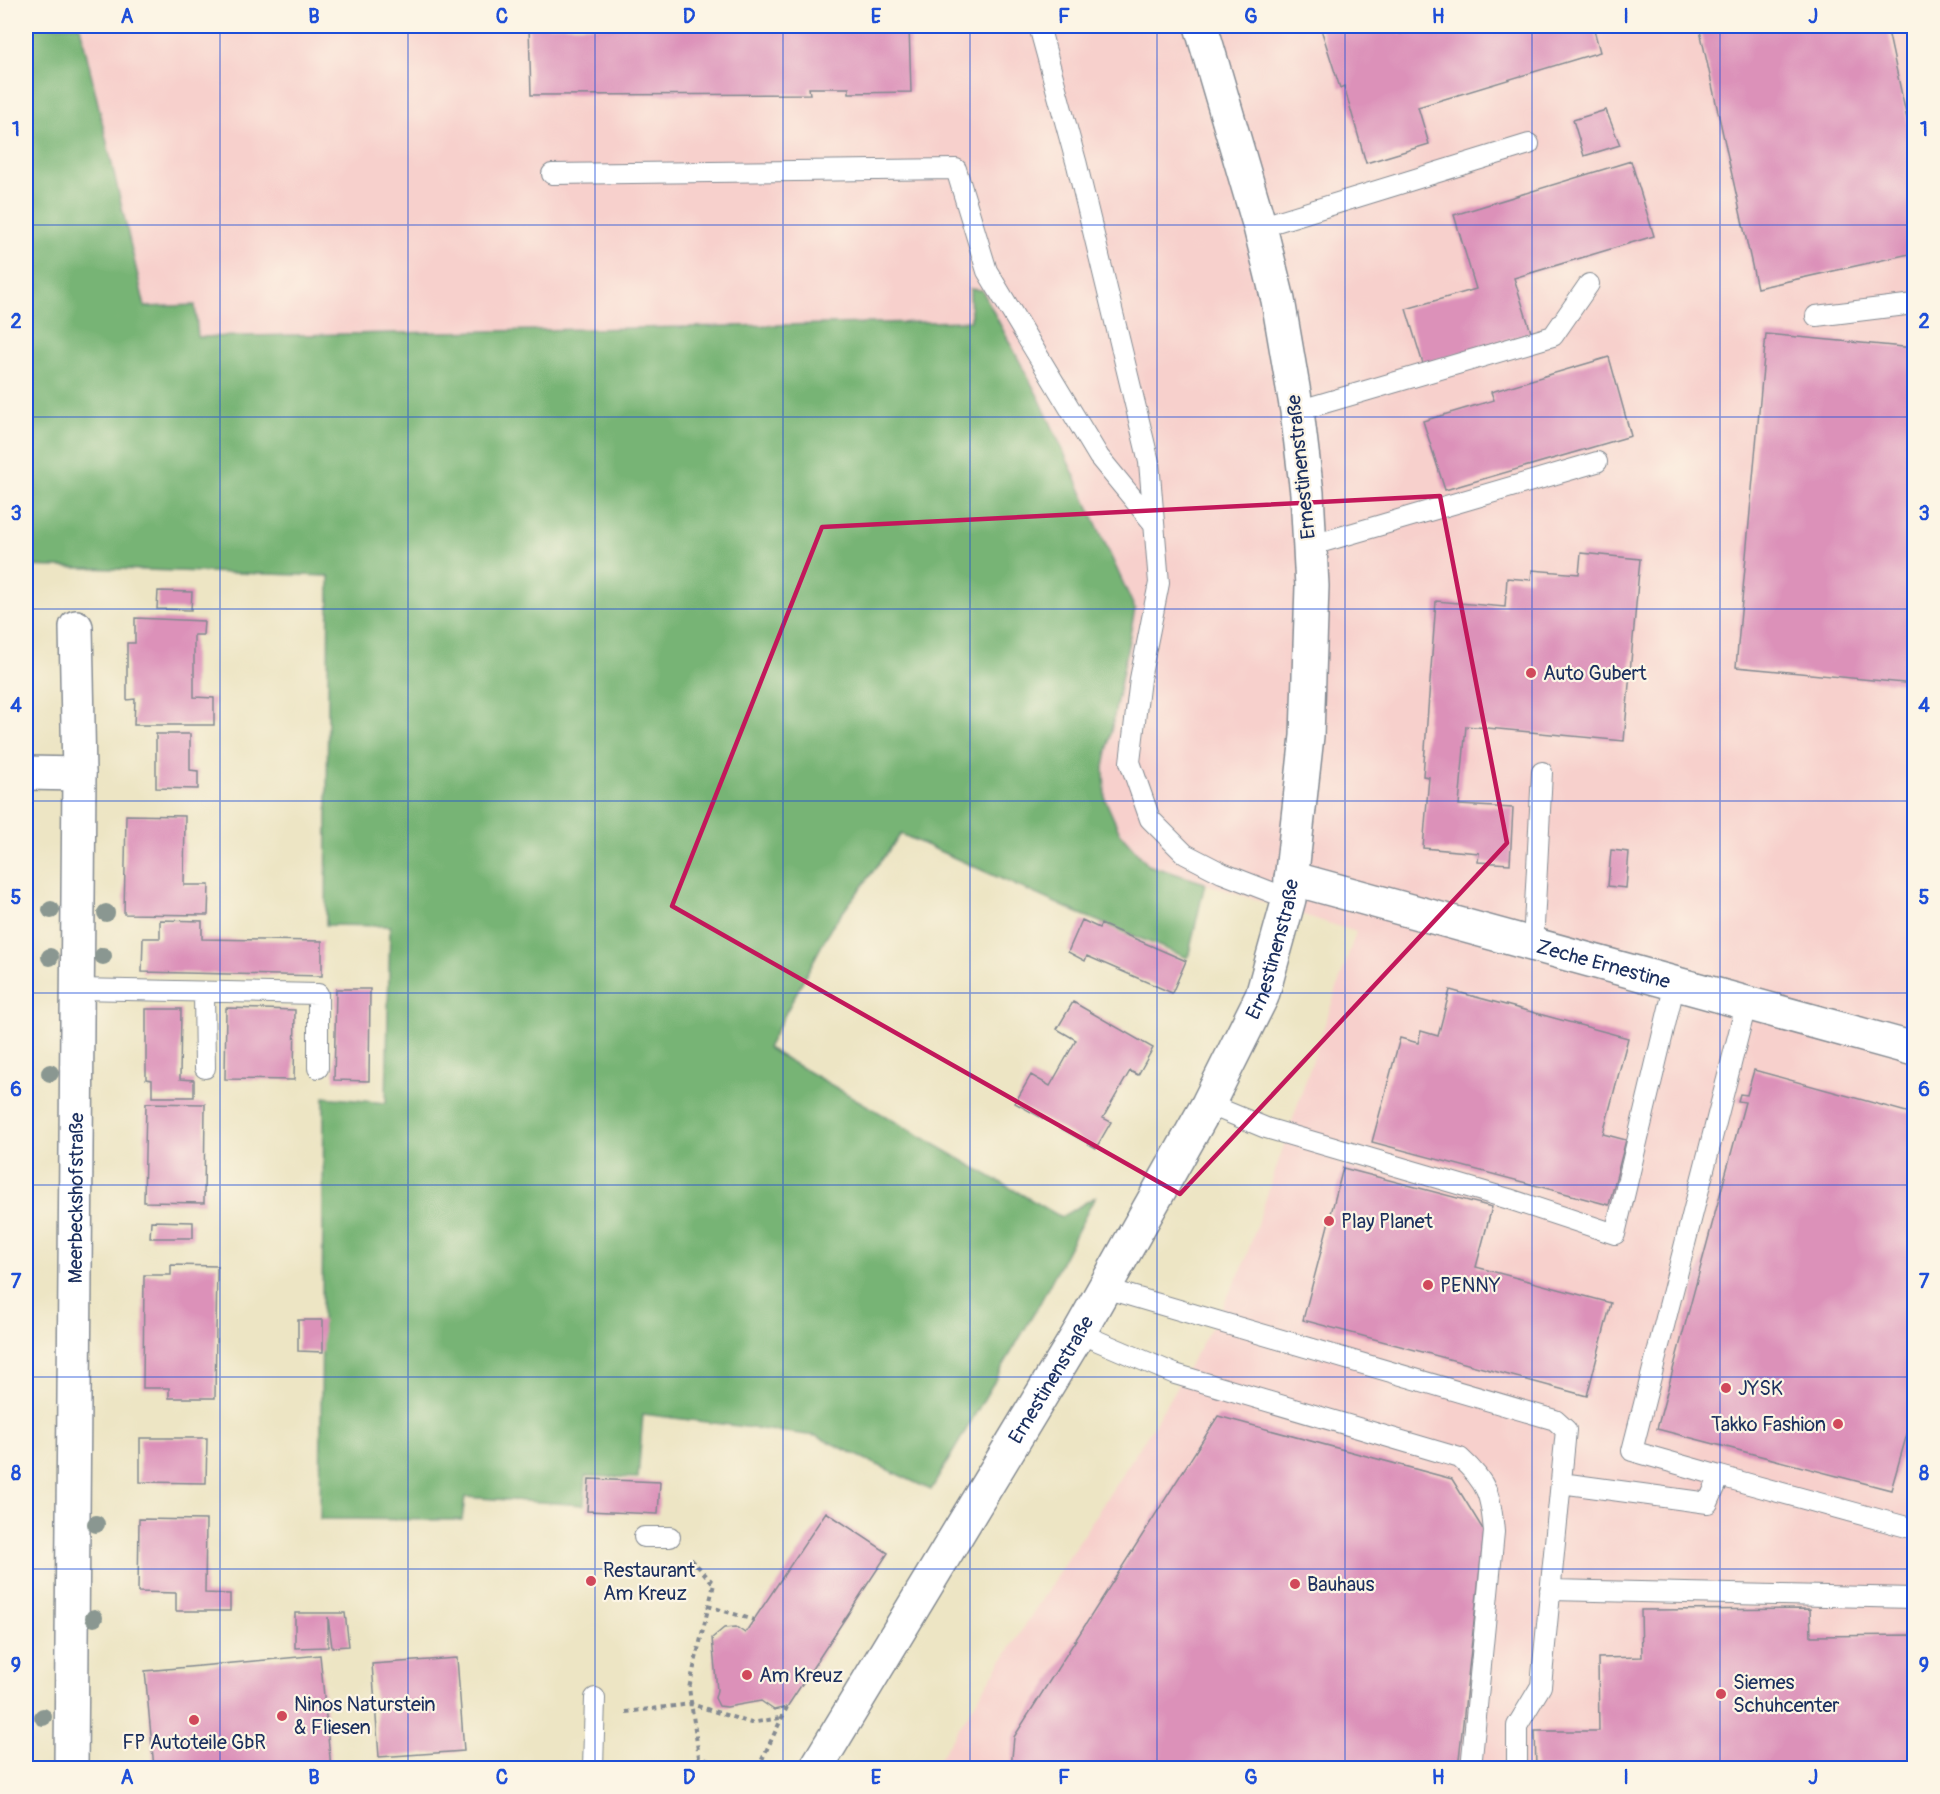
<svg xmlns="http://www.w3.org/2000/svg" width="1940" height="1794" font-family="Pangolin,sans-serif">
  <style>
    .built { fill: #f7d0cc }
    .forest { fill: #77b474; stroke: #497269; stroke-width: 1.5 }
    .building { fill: #dc91b9 }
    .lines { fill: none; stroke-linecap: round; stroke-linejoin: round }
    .lane-casing { stroke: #848a91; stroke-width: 22 }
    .street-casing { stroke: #848a91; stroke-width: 36 }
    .secondary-casing { stroke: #848a91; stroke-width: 36 }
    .path { stroke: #848a91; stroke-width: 4; stroke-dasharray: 4.5 4.5; stroke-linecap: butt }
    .lane { stroke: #fff; stroke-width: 20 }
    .street { stroke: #fff; stroke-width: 33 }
    .secondary { stroke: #fff; stroke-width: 33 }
    .tree { fill: #8a9791 }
    .marked { fill: none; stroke: #c2185b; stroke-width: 4.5; stroke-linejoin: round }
    .grid { fill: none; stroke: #1d4ed8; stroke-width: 1.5; stroke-opacity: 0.55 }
    .poi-dot { fill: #d1495b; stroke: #fcf5e5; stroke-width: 2 }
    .labels { text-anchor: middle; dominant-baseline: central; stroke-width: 4.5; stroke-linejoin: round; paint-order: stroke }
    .street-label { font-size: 20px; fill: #1b2f5e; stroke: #fcf5e5 }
    .poi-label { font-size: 20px; fill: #1b2f5e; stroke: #fcf5e5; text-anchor: start }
    .neatline { fill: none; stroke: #1d4ed8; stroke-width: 2 }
    .grid-label { font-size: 20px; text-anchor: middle; font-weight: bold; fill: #1d4ed8 }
  </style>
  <rect width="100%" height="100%" fill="#fcf5e5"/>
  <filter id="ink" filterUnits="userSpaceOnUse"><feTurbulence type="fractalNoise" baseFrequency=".0167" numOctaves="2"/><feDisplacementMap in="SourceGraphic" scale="12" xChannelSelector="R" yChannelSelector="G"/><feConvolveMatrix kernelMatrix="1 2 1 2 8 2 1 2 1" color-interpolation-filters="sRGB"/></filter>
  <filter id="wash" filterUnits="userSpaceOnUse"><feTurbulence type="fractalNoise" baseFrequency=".008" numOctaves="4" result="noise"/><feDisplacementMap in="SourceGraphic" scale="24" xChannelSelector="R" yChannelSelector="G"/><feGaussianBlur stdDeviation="1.35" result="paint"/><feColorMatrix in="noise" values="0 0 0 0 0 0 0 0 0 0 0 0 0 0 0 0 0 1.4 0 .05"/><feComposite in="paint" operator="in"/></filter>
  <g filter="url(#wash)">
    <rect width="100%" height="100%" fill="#ede5c4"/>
    <!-- built -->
    <path class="built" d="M80,26H1914V1768H933L1152,1428L1218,1316L1243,1266L1356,932L1148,865L1120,833L1105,799L1104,767L1135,609L1040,400L982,290L970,289L972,321L198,337L194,305L145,308Z"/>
    <!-- forest -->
    <path class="forest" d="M26,26H80L145,307L195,305L198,337L971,321L970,289L982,290L1040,400L1135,609L1104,767L1105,799L1120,833L1148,865L1205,883L1188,958L1078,913L901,834L831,928L767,1048L1061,1217L1095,1197L1040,1303L931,1490L816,1436L643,1414L638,1478L586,1476L584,1505L465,1497L462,1520L320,1519L324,1097L386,1103L390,926L326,925L329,576L26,566Z"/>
    <g id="blocks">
      <!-- building -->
      <path class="building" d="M529,26H806L807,29L909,26L911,92L849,93V88H809L810,94L531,95Z
        M1320,26H1397L1400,34L1427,26H1593L1600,52L1418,107L1429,144L1366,163L1344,86L1340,88Z
        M1699,26H1887L1914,151V253L1757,288Z
        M1606,110L1620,145L1584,156L1573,120Z
        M1631,161L1654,236L1514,278L1531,332L1423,364L1406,309L1476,289L1454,215Z
        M1766,334L1914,348V684L1736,667Z
        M1609,357L1631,436L1445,490L1423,421L1494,400L1491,392Z
        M1581,553L1640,559L1624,741L1466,726L1459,805L1513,808L1510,864L1478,862L1479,853L1423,848L1429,777L1423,776L1436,601L1505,607L1507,578L1531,580L1532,570L1579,574Z
        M158,591L192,592L191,610L157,609Z
        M135,618L204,621L203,635H194V697L214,698V725H134L135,699L127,700V643H135Z
        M156,734H190V770L198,771V789L156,788Z
        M126,815L185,816L184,885H209L208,915L124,914Z
        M1611,850L1629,852L1626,888L1608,886Z
        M160,920L202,921V939L322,941V976L142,972L143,938H160Z
        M1082,920L1099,928L1101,924L1186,961L1172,993L1087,956L1085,961L1068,952Z
        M336,989H370L369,1081L334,1080Z
        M1450,990L1628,1038L1603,1134L1626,1140L1609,1205L1372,1142L1400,1038L1418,1043L1421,1031L1438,1036Z
        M1073,1002L1153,1048L1138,1075L1130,1071L1103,1118L1111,1122L1096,1148L1015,1103L1031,1075L1050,1086L1076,1040L1057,1029Z
        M226,1008L295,1010L294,1080L225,1079Z
        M146,1009H181L180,1079L194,1080V1097H152V1080L146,1079Z
        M1754,1070L1914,1114V1436L1907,1434L1891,1490L1657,1429L1745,1102L1738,1101L1740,1094L1747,1095Z
        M146,1103L205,1104L204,1203L144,1202Z
        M1343,1168L1492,1207L1476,1267L1611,1303L1587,1396L1303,1320Z
        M151,1221L193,1222V1238H150Z
        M171,1265L217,1266L215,1398H169V1388H143L144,1275H171Z
        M298,1320H323V1352L298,1351Z
        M1218,1416L1452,1479L1484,1531L1458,1768H1011L1014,1737Z
        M140,1438H207L206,1483L140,1482Z
        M589,1479L660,1482L658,1514L587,1511Z
        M826,1512L888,1553L787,1707L774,1710L761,1701L727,1707L719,1706L715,1698L717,1690L712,1638L724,1628L736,1627L745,1633Z
        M139,1519L206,1520L205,1593L230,1594V1611H176V1593L138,1592Z
        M1810,1609L1811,1636L1914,1635V1768H1536L1535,1731H1599L1598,1658L1642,1657L1641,1610Z
        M295,1613H345L349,1646L332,1647L328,1617V1647L295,1648Z
        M320,1655L331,1768H154L145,1671Z
        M457,1658L464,1751L379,1757L372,1664Z"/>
    </g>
  </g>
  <g filter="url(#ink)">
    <use href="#blocks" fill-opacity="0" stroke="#848a91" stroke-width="1.5"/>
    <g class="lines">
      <defs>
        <path id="lane" d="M1039,26L1077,165L1149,462L1159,583L1140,679L1130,762L1150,819L1185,854L1222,873L1289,899
          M552,174L956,169L987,271L1099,457L1154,524
          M1260,227L1529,144
          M1816,316L1914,304
          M1297,411L1553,336L1589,284
          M1309,546L1597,462
          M1533,944L1542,772
          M77,989L318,994V1068
          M204,992L205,1068
          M1208,1104L1266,1128L1509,1199L1615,1234L1675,983
          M1104,1288L1555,1420L1566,1430L1541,1686L1517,1726V1768
          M1079,1333L1175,1374L1460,1458C1488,1483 1491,1496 1494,1532L1471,1768
          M1720,1476L1632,1451L1747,1001
          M1561,1483L1708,1503L1720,1476L1914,1529
          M644,1537H670
          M1550,1590L1914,1598
          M593,1768L595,1698"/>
        <g id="street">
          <path d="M26,773L79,774"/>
          <path id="s1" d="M1291,878L1914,1049"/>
          <path id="s2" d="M71,1768L79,774L76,627"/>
        </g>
        <g id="secondary">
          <path id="s3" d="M816,1768L1079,1333L1208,1104L1262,996L1289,899L1307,736L1312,586L1307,493L1297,411L1278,300L1260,227L1201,26"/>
        </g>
      </defs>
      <!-- lane casing -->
      <use href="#lane" class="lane-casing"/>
      <!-- street casing -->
      <use href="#street" class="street-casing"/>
      <!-- secondary casing -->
      <use href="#secondary" class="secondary-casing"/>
      <!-- path -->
      <path class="path" d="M691,1559L714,1584L689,1688L699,1757L730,1768
        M708,1606L754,1620
        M626,1712L691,1704L751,1723L780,1718
        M758,1768L787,1707"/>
      <!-- lane -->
      <use href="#lane" class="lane"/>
      <!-- street -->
      <use href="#street" class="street"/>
      <!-- secondary -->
      <use href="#secondary" class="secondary"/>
    </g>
    <!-- trees -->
    <g class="tree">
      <circle cx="51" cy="910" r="9"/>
      <circle cx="106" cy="913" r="9"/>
      <circle cx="103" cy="956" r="9"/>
      <circle cx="50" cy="957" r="9"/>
      <circle cx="50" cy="1073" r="9"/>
      <circle cx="96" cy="1524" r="9"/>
      <circle cx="94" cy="1618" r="9"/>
      <circle cx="43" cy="1717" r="9"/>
    </g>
  </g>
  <!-- marked area -->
  <path class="marked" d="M1440,496L1507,843L1180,1194L672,906L822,527Z"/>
  <!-- grid -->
  <path class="grid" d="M220,26V1768M408,26V1768M595,26V1768M783,26V1768M970,26V1768M1157,26V1768M1345,26V1768M1532,26V1768M1720,26V1768M26,225H1914M26,417H1914M26,609H1914M26,801H1914M26,993H1914M26,1185H1914M26,1377H1914M26,1569H1914"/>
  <!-- markers -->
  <g class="poi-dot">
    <circle cx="1531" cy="673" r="6"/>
    <circle cx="1329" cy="1221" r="6"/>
    <circle cx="1428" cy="1285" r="6"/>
    <circle cx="1726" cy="1388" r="6"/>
    <circle cx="1838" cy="1424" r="6"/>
    <circle cx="591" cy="1581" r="6"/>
    <circle cx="1295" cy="1584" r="6"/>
    <circle cx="747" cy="1675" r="6"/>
    <circle cx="1721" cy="1694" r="6"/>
    <circle cx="282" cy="1716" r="6"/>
    <circle cx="194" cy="1720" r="6"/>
  </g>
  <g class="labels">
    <!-- street labels -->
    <g class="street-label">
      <text transform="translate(1301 467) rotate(-96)">Ernestinenstraße</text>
      <text stroke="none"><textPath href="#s3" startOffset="940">Ernestinenstraße</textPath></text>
      <text stroke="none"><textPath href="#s1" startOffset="324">Zeche Ernestine</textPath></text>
      <text stroke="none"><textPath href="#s2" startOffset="570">Meerbeckshofstraße</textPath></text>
      <text stroke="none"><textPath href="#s3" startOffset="454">Ernestinenstraße</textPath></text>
    </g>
    <!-- poi labels -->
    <g class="poi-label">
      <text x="1543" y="673">Auto Gubert</text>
      <text x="1341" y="1221">Play Planet</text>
      <text x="1440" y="1285">PENNY</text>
      <text x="1738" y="1388">JYSK</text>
      <text x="1826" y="1424" text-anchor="end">Takko Fashion</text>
      <text x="603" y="1570">Restaurant<tspan x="603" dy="23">Am Kreuz</tspan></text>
      <text x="1307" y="1584">Bauhaus</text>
      <text x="759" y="1675">Am Kreuz</text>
      <text x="1733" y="1682">Siemes<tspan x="1733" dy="23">Schuhcenter</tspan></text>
      <text x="294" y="1704">Ninos Naturstein<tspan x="294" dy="23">&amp; Fliesen</tspan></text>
      <text x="194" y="1742" text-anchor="middle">FP Autoteile GbR</text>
    </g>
  </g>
  <!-- margin -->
  <rect width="1940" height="1794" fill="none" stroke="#fcf5e5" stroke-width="66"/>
  <rect x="33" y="33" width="1874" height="1728" class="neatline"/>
  <g class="grid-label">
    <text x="127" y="23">A</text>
    <text x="314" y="23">B</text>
    <text x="502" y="23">C</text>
    <text x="689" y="23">D</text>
    <text x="876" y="23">E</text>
    <text x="1064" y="23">F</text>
    <text x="1251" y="23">G</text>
    <text x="1438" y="23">H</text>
    <text x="1626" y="23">I</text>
    <text x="1813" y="23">J</text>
    <text x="16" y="136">1</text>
    <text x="1924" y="136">1</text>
    <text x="16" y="328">2</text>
    <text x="1924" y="328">2</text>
    <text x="16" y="520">3</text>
    <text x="1924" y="520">3</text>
    <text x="16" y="712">4</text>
    <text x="1924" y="712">4</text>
    <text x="16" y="904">5</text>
    <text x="1924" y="904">5</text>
    <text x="16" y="1096">6</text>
    <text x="1924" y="1096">6</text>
    <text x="16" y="1288">7</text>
    <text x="1924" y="1288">7</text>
    <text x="16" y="1480">8</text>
    <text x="1924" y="1480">8</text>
    <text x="16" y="1672">9</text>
    <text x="1924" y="1672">9</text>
    <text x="127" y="1784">A</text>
    <text x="314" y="1784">B</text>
    <text x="502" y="1784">C</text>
    <text x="689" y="1784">D</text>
    <text x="876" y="1784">E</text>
    <text x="1064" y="1784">F</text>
    <text x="1251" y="1784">G</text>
    <text x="1438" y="1784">H</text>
    <text x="1626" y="1784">I</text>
    <text x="1813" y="1784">J</text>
  </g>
</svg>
